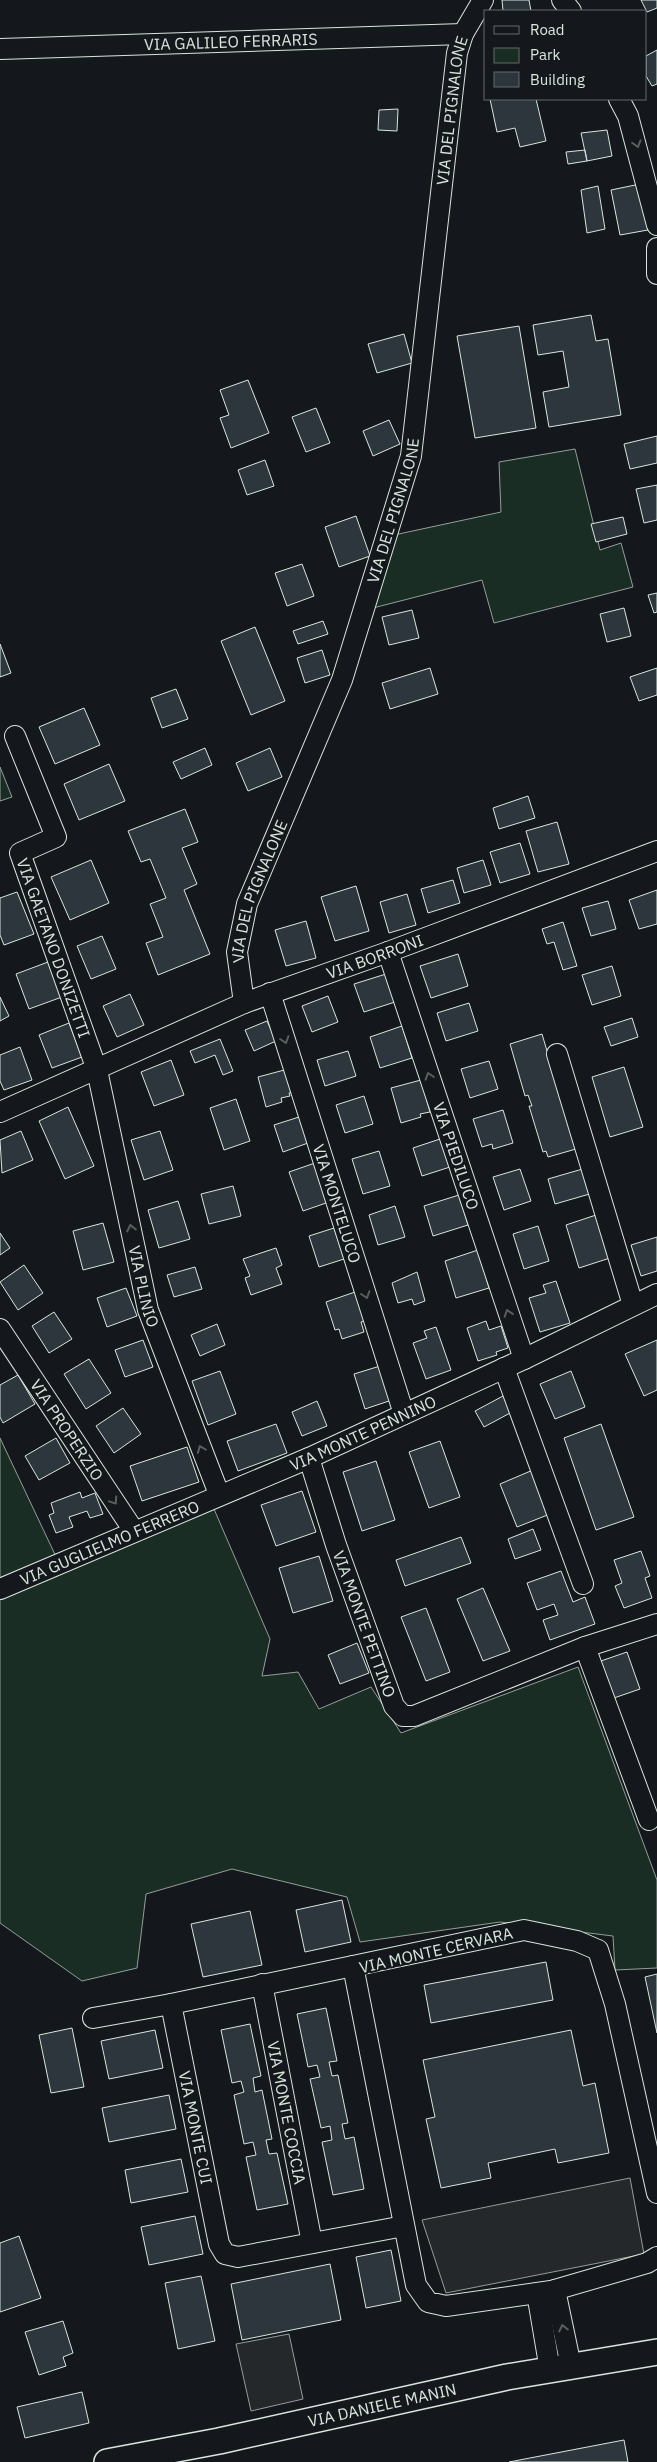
<svg xmlns="http://www.w3.org/2000/svg" width="657" height="2462" font-family="'IBM Plex Sans',sans-serif">
  <style>
    .green { fill: #1a2d24; stroke: #939e99 }
    .parking { fill: #24282b; stroke: #939e99 }
    .building { fill: #2c363c; stroke: #d8e6dc }
    .lines { fill: none; stroke-linecap: round; stroke-linejoin: round }
    .minor-casing { stroke: #d8e6dc; stroke-width: 22 }
    .major-casing { stroke: #d8e6dc; stroke-width: 28 }
    .minor { stroke: #14181c; stroke-width: 20 }
    .major { stroke: #14181c; stroke-width: 25 }
    .oneway { stroke: #59605f }
    .labels { text-anchor: middle; dominant-baseline: central; stroke-width: 4; stroke-linejoin: round; paint-order: stroke }
    .street-label { font-size: 16px; fill: #d8e6dc; stroke: #14181c }
  </style>
  <rect width="100%" height="100%" fill="#14181c"/>
  <!-- green -->
  <path class="green" d="M575,449L600,550L621,543L633,587L494,623L482,580L373,608L394,535L501,512L499,462Z
    M0,767L12,797L0,801Z
    M0,1438L59,1563L0,1588Z
    M214,1509L270,1639L262,1676L298,1672L319,1709L371,1687L401,1733L578,1667L657,1880V1968L615,1970L613,1936L500,1922L360,1942L347,1897L232,1869L146,1894L137,1968L82,1981L0,1923V1595Z"/>
  <!-- parking -->
  <path class="parking" d="M630,2178L644,2254L446,2293L422,2220Z
    M289,2334L303,2399L251,2411L236,2344Z"/>
  <!-- building -->
  <path class="building" d="M502,0H529L531,11H503Z
    M641,0H657V8L647,12Z
    M657,50V84L652,86L646,76V56Z
    M490,99H536L546,141L520,147L515,128L497,132Z
    M398,109L397,131L378,130L379,110Z
    M607,130L612,156L587,161L581,133Z
    M585,150L587,161L568,164L566,152Z
    M640,184L648,230L620,235L611,190Z
    M598,186L605,229L587,233L581,190Z
    M591,315L596,341L608,339L621,415L549,427L543,392L569,387L563,351L538,355L533,325Z
    M519,326L536,428L475,438L457,336Z
    M404,334L412,363L377,373L368,344Z
    M248,380L269,433L231,448L220,418L229,415L220,390Z
    M316,408L330,443L306,452L292,417Z
    M389,420L400,444L373,456L363,431Z
    M657,436V463L630,469L624,444Z
    M265,460L274,486L247,495L238,470Z
    M657,485V520L644,523L636,489Z
    M356,516L370,556L339,567L325,527Z
    M623,517L627,534L596,542L591,524Z
    M302,564L314,596L287,606L275,573Z
    M657,593V612L654,613L648,595Z
    M624,608L631,636L607,642L600,614Z
    M412,610L419,638L389,645L382,617Z
    M323,621L328,634L298,644L293,631Z
    M255,627L285,701L251,715L221,641Z
    M0,644L11,673L0,677Z
    M322,650L330,675L305,683L297,658Z
    M430,668L438,694L390,709L382,683Z
    M657,668V695L639,701L630,677Z
    M176,689L188,719L162,728L151,698Z
    M84,708L100,745L55,764L39,727Z
    M205,748L212,765L181,779L173,762Z
    M270,748L282,777L248,791L236,763Z
    M109,764L125,801L79,820L64,784Z
    M528,796L535,818L499,829L493,808Z
    M185,809L198,842L182,848L197,884L184,890L210,954L158,975L146,943L163,937L150,904L166,898L150,859L141,862L128,831Z
    M557,822L569,864L538,872L526,831Z
    M520,843L530,874L500,883L490,852Z
    M91,860L109,903L70,920L51,877Z
    M483,860L491,885L464,893L457,868Z
    M453,880L460,903L428,913L421,889Z
    M356,886L369,931L335,941L321,897Z
    M657,890V924L639,929L629,900Z
    M17,892L34,934L4,945L0,935V898Z
    M407,894L416,925L389,933L380,902Z
    M608,901L616,929L591,936L582,908Z
    M306,921L316,958L286,966L275,930Z
    M563,922L577,966L563,970L554,942L547,944L542,929Z
    M102,936L116,969L91,979L77,946Z
    M458,954L468,986L431,998L420,966Z
    M48,962L62,997L29,1009L16,974Z
    M612,966L621,996L592,1005L582,975Z
    M386,974L395,1002L364,1012L354,984Z
    M130,994L144,1025L117,1037L103,1006Z
    M328,996L338,1022L312,1032L302,1006Z
    M0,997L9,1016L0,1021Z
    M469,1003L478,1031L446,1041L437,1013Z
    M632,1018L638,1037L611,1046L604,1027Z
    M267,1021L276,1041L254,1051L245,1030Z
    M69,1023L82,1057L52,1068L39,1035Z
    M402,1026L412,1058L380,1068L370,1037Z
    M542,1034L576,1149L548,1157L546,1151L543,1152L529,1106H532L528,1095L525,1096L510,1044Z
    M220,1039L233,1071L223,1075L215,1055L195,1063L190,1051Z
    M20,1047L32,1080L4,1090L0,1081V1055Z
    M348,1051L356,1076L325,1086L317,1060Z
    M171,1060L184,1095L154,1106L141,1072Z
    M489,1061L498,1089L470,1098L461,1069Z
    M624,1067L643,1127L610,1137L592,1077Z
    M288,1069L294,1092L289,1093L290,1096L281,1098L282,1102L266,1107L258,1077Z
    M421,1080L430,1112L420,1114L421,1117L401,1123L391,1088Z
    M364,1096L373,1124L345,1133L336,1105Z
    M236,1099L250,1141L224,1150L210,1108Z
    M68,1107L94,1166L65,1179L39,1121Z
    M503,1110L513,1143L493,1149L492,1144L482,1147L473,1119Z
    M299,1117L308,1143L283,1152L274,1125Z
    M21,1131L33,1160L2,1173L0,1140Z
    M160,1131L173,1170L144,1180L131,1140Z
    M440,1139L450,1167L422,1176L413,1148Z
    M379,1151L390,1186L363,1194L352,1159Z
    M315,1163L329,1202L303,1211L289,1172Z
    M586,1168L593,1193L555,1204L548,1179Z
    M520,1169L531,1201L504,1210L493,1177Z
    M233,1186L241,1216L209,1224L201,1194Z
    M459,1195L468,1225L433,1236L424,1206Z
    M178,1201L190,1239L159,1248L148,1210Z
    M395,1206L405,1237L378,1245L369,1215Z
    M596,1215L610,1258L579,1268L566,1225Z
    M103,1223L114,1262L83,1270L73,1231Z
    M538,1226L549,1261L524,1269L513,1234Z
    M334,1228L344,1259L319,1267L309,1236Z
    M0,1233L10,1248L0,1255Z
    M657,1237V1271L641,1276L631,1245Z
    M276,1248L282,1265L276,1268L282,1284L251,1295L245,1278L250,1276L243,1259Z
    M478,1250L489,1288L456,1298L445,1261Z
    M24,1265L43,1293L18,1310L0,1282Z
    M195,1267L202,1289L174,1297L167,1275Z
    M417,1272L425,1301L414,1305L412,1299L398,1303L392,1283Z
    M556,1281L570,1323L540,1332L529,1298L546,1293L543,1285Z
    M126,1288L137,1316L107,1327L97,1298Z
    M355,1292L365,1321L361,1322L364,1332L342,1339L339,1329L335,1330L326,1302Z
    M54,1312L72,1339L49,1353L32,1326Z
    M486,1321L489,1330L501,1326L508,1348L496,1352L497,1355L478,1361L467,1328Z
    M217,1324L225,1345L200,1356L191,1335Z
    M436,1327L451,1370L426,1379L413,1343L427,1338L424,1331Z
    M143,1340L153,1367L125,1377L115,1350Z
    M657,1340V1390L644,1396L625,1354Z
    M89,1359L111,1393L86,1409L64,1374Z
    M380,1366L392,1400L365,1409L354,1374Z
    M220,1371L236,1414L208,1425L192,1381Z
    M571,1371L585,1407L555,1419L540,1384Z
    M18,1375L35,1404L3,1423L0,1417V1385Z
    M503,1396L512,1412L484,1427L475,1411Z
    M317,1401L327,1426L302,1436L292,1412Z
    M123,1408L141,1434L114,1453L96,1426Z
    M276,1424L287,1453L238,1471L227,1441Z
    M601,1424L634,1517L596,1530L564,1438Z
    M56,1438L70,1463L39,1480L25,1456Z
    M440,1441L460,1497L429,1508L409,1452Z
    M187,1447L199,1482L142,1501L130,1466Z
    M376,1461L395,1520L362,1531L343,1472Z
    M533,1470L550,1514L517,1527L500,1484Z
    M302,1491L316,1532L276,1546L261,1505Z
    M80,1492L82,1498L95,1493L103,1514L90,1518L87,1511L69,1517L73,1527L56,1533L49,1515L54,1513L51,1503Z
    M533,1529L541,1550L515,1559L508,1539Z
    M461,1537L471,1563L405,1586L396,1560Z
    M641,1551L650,1576L645,1578L652,1598L624,1608L615,1586L622,1583L614,1560Z
    M319,1556L333,1601L293,1613L279,1568Z
    M561,1571L573,1602L585,1597L595,1624L550,1640L543,1620L558,1615L554,1604L537,1610L527,1583Z
    M483,1588L510,1651L483,1661L457,1599Z
    M426,1608L450,1672L426,1681L401,1617Z
    M357,1643L369,1673L340,1684L328,1655Z
    M627,1652L640,1689L611,1699L598,1662Z
    M342,1900L351,1942L305,1952L296,1910Z
    M250,1911L262,1965L203,1977L191,1924Z
    M546,1962L553,2000L431,2023L424,1985Z
    M657,1974V2033L645,1977Z
    M326,2008L337,2061L329,2062L332,2076L338,2075L348,2123L342,2124L345,2139L354,2137L364,2189L333,2195L322,2142L332,2140L330,2126L321,2128L310,2079L320,2077L317,2065L308,2067L297,2014Z
    M250,2024L261,2076L253,2078L255,2092L262,2090L272,2139L266,2140L269,2154L277,2153L288,2204L257,2210L246,2157L256,2155L253,2142L244,2144L234,2095L244,2092L241,2081L232,2083L221,2030Z
    M72,2028L84,2087L51,2093L39,2035Z
    M155,2030L163,2068L109,2079L101,2041Z
    M571,2030L583,2086L595,2083L609,2153L558,2163L555,2149L488,2163L491,2178L441,2188L426,2119L435,2117L423,2060Z
    M169,2095L176,2129L109,2142L102,2108Z
    M181,2159L188,2192L131,2203L125,2170Z
    M195,2216L203,2254L149,2265L141,2227Z
    M19,2236L41,2298L0,2312V2243Z
    M391,2250L401,2301L366,2308L356,2257Z
    M330,2264L341,2320L242,2340L231,2284Z
    M201,2276L215,2341L178,2349L165,2283Z
    M63,2321L73,2353L63,2357L66,2366L39,2375L25,2332Z
    M82,2392L89,2423L25,2438L17,2407Z
    M624,2440L628,2462H509Z"/>
  <g class="lines">
    <defs>
      <g id="minor">
        <path d="M562,0L571,11"/>
        <path id="s1" d="M0,49L463,34"/>
        <path d="M619,99L628,116L657,225"/>
        <path d="M657,248V274"/>
        <path id="s2" d="M15,736L56,837L20,853L97,1070L148,1310L219,1494"/>
        <path id="s3" d="M388,952L524,1359"/>
        <path id="s4" d="M270,993L404,1414"/>
        <path id="s5" d="M244,1003L237,952L247,904L342,680L411,456L457,53L463,34L483,0"/>
        <path d="M557,1054L633,1305"/>
        <path id="s6" d="M0,1112L244,1003L388,952L657,851"/>
        <path id="s7" d="M0,1329L134,1531"/>
        <path d="M504,1368L583,1584"/>
        <path id="s8" d="M309,1458L336,1545L394,1706L403,1716H414L585,1647L657,1624"/>
        <path id="s9" d="M0,1589L309,1458L524,1359L657,1294"/>
        <path d="M585,1647L649,1820"/>
        <path id="s10" d="M353,1966L171,2004L219,2244L225,2254L238,2257L404,2226"/>
        <path id="s11" d="M262,1984L312,2243"/>
        <path d="M93,2018L171,2004"/>
        <path d="M657,2193L615,2004L598,1950L577,1941L524,1930L353,1966L416,2285L428,2302L446,2306L551,2291L647,2263L657,2257"/>
        <path d="M555,2290L571,2366"/>
        <path d="M537,2293L550,2370"/>
      </g>
      <g id="major">
        <path id="s12" d="M107,2462L219,2441L507,2377L657,2352"/>
      </g>
    </defs>
    <!-- minor casing -->
    <use href="#minor" class="minor-casing"/>
    <!-- major casing -->
    <use href="#major" class="major-casing"/>
    <!-- minor -->
    <use href="#minor" class="minor"/>
    <!-- major -->
    <use href="#major" class="major"/>
  </g>
  <!-- one-way arrows -->
  <defs><path id="oneway-chevron" d="M-2-3.5L2.5 0L-2 3.5" fill="none" stroke-width="1.6" stroke-linecap="round" stroke-linejoin="round" transform="scale(1.25)"/></defs>
  <g class="oneway">
    <use href="#oneway-chevron" transform="translate(637 144) rotate(74)"/>
    <use href="#oneway-chevron" transform="translate(285 1040) rotate(72)"/>
    <use href="#oneway-chevron" transform="translate(429 1076) rotate(-108)"/>
    <use href="#oneway-chevron" transform="translate(131 1228) rotate(-102)"/>
    <use href="#oneway-chevron" transform="translate(366 1295) rotate(72)"/>
    <use href="#oneway-chevron" transform="translate(508 1313) rotate(-108)"/>
    <use href="#oneway-chevron" transform="translate(201 1449) rotate(-111)"/>
    <use href="#oneway-chevron" transform="translate(114 1501) rotate(56)"/>
    <use href="#oneway-chevron" transform="translate(563 2328) rotate(-102)"/>
  </g>
  <g class="labels">
    <!-- street labels -->
    <g class="street-label">
      <text stroke="none"><textPath href="#s1" startOffset="231">VIA GALILEO FERRARIS</textPath></text>
      <text stroke="none"><textPath href="#s5" startOffset="926">VIA DEL PIGNALONE</textPath></text>
      <text stroke="none"><textPath href="#s5" startOffset="521">VIA DEL PIGNALONE</textPath></text>
      <text stroke="none"><textPath href="#s5" startOffset="116">VIA DEL PIGNALONE</textPath></text>
      <text stroke="none"><textPath href="#s2" startOffset="249">VIA GAETANO DONIZETTI</textPath></text>
      <text stroke="none"><textPath href="#s6" startOffset="406">VIA BORRONI</textPath></text>
      <text stroke="none"><textPath href="#s3" startOffset="215">VIA PIEDILUCO</textPath></text>
      <text stroke="none"><textPath href="#s4" startOffset="221">VIA MONTELUCO</textPath></text>
      <text stroke="none"><textPath href="#s2" startOffset="600">VIA PLINIO</textPath></text>
      <text stroke="none"><textPath href="#s7" startOffset="121">VIA PROPERZIO</textPath></text>
      <text stroke="none"><textPath href="#s9" startOffset="395">VIA MONTE PENNINO</textPath></text>
      <text stroke="none"><textPath href="#s9" startOffset="119">VIA GUGLIELMO FERRERO</textPath></text>
      <text stroke="none"><textPath href="#s8" startOffset="175">VIA MONTE PETTINO</textPath></text>
      <text transform="translate(436 1950) rotate(-13)">VIA MONTE CERVARA</text>
      <text stroke="none"><textPath href="#s11" startOffset="131">VIA MONTE COCCIA</textPath></text>
      <text stroke="none"><textPath href="#s10" startOffset="312">VIA MONTE CUI</textPath></text>
      <text stroke="none"><textPath href="#s12" startOffset="281">VIA DANIELE MANIN</textPath></text>
    </g>
  </g>
  <!-- legend -->
  <rect x="484" y="10" width="162" height="90" fill="#14181c" stroke="#626a69"/>
  <rect x="494" y="26" width="25" height="8" fill="#14181c" stroke="#626a69"/>
  <text x="530" y="35" font-size="15" fill="#d8e6dc">Road</text>
  <rect x="494" y="48" width="25" height="15" fill="#1a2d24" stroke="#626a69"/>
  <text x="530" y="60" font-size="15" fill="#d8e6dc">Park</text>
  <rect x="494" y="72" width="25" height="15" fill="#2c363c" stroke="#626a69"/>
  <text x="530" y="85" font-size="15" fill="#d8e6dc">Building</text>
</svg>
